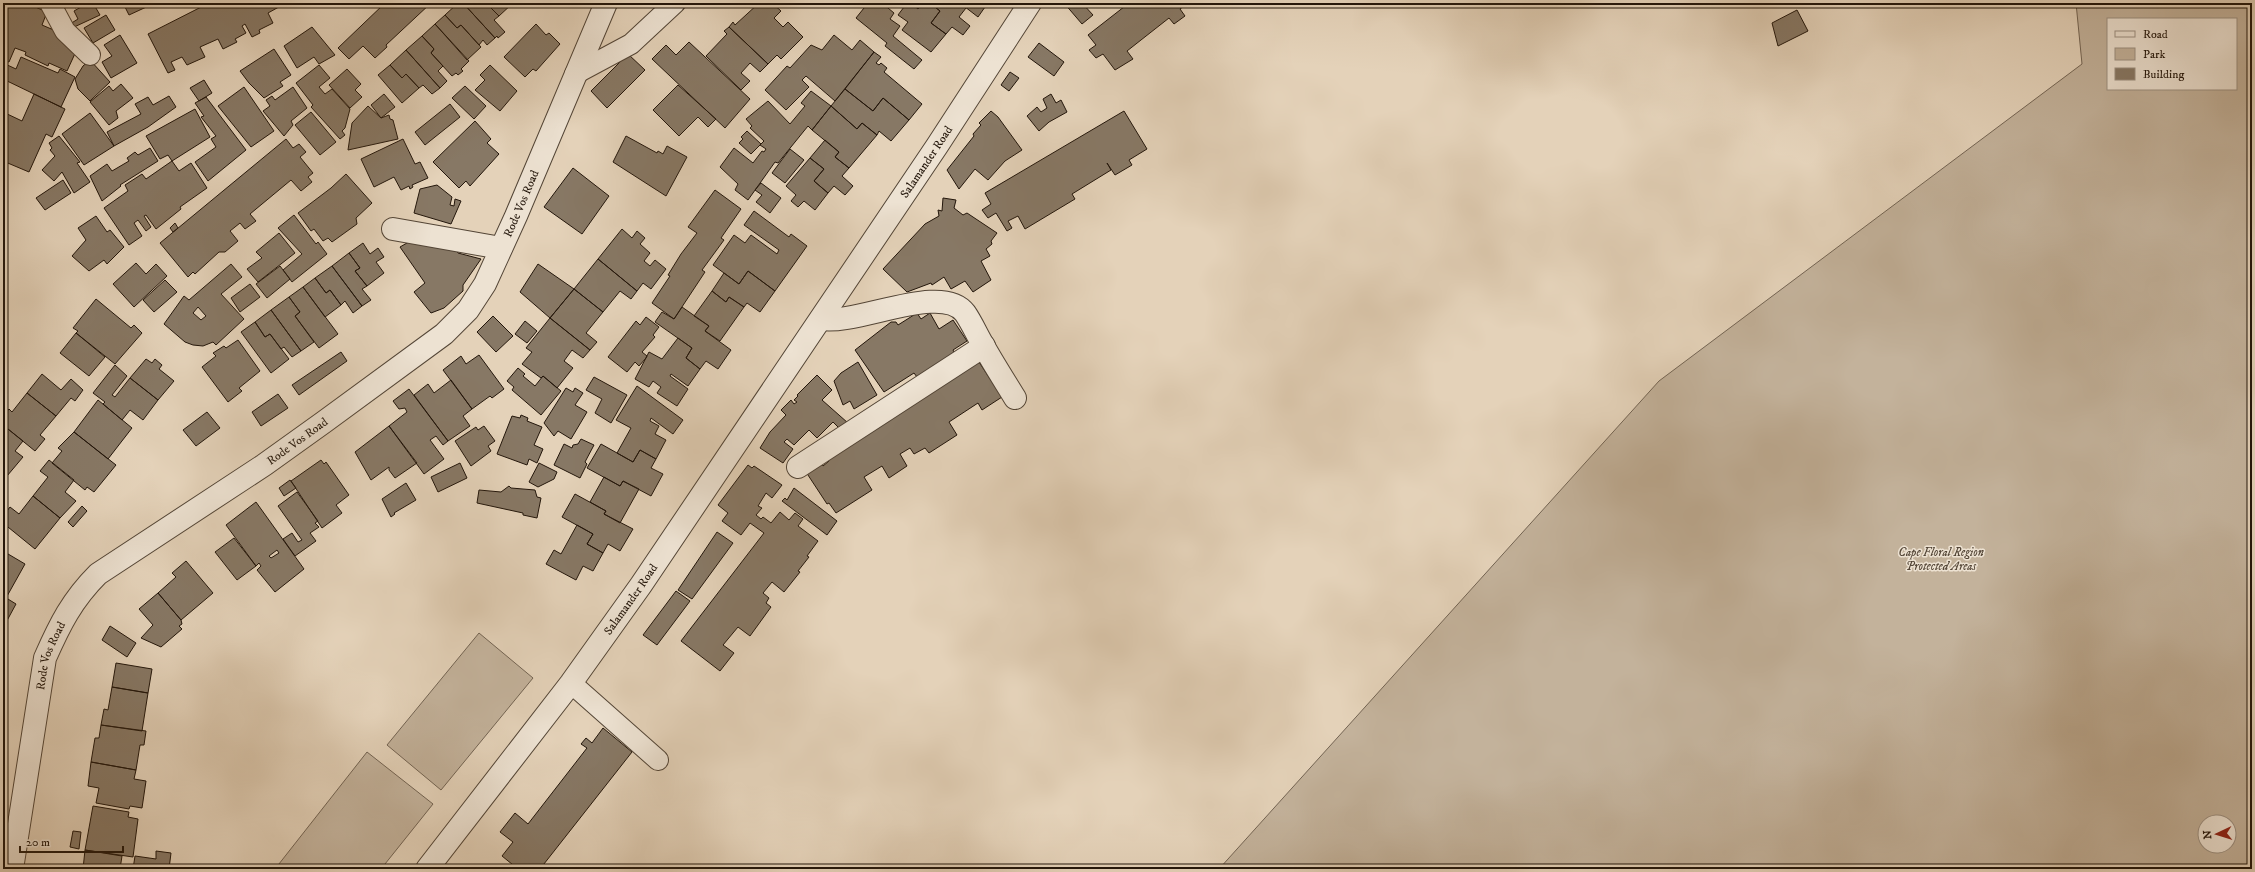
<svg xmlns="http://www.w3.org/2000/svg" width="2255" height="872" font-family="'IM FELL DW Pica',serif">
  <style>
    .green { fill: #c3b29b; stroke: #736453; fill-rule: evenodd }
    .building { fill: #877865; stroke: #23160b; fill-rule: evenodd }
    .lines { fill: none; stroke-linecap: round; stroke-linejoin: round }
    .lane-casing { stroke: #534536; stroke-width: 22 }
    .street-casing { stroke: #534536; stroke-width: 24 }
    .lane { stroke: #ede2d2; stroke-width: 20 }
    .street { stroke: #ede2d2; stroke-width: 22 }
    .labels { text-anchor: middle; dominant-baseline: central; stroke-width: 3; stroke-linejoin: round; paint-order: stroke }
    .street-label { font-size: 12px; fill: #23160b; stroke: #ede2d2 }
    .park-label { font-size: 12px; font-style: italic; fill: #534536; stroke: #ede2d2 }
  </style>
  <rect width="100%" height="100%" fill="#e4d2b9"/>
  <filter id="stains"><feTurbulence type="fractalNoise" baseFrequency=".005" numOctaves="4"/><feColorMatrix values="0 0 0 0 .2 0 0 0 0 .09 0 0 0 0 .02 0 0 0 .5 -.17"/></filter>
  <radialGradient id="worn" r=".72"><stop offset=".6" stop-color="#630" stop-opacity="0"/><stop offset="1" stop-color="#630" stop-opacity=".3"/></radialGradient>
  <!-- green -->
  <path class="green" d="M2076,3H2252V869H1219L1659,381L2082,64ZM2108,19H2236V89H2108ZM2205,822H2229V846H2205Z
    M479,633L533,678L441,790L387,745Z
    M367,752L433,804L381,869H275Z"/>
  <!-- building -->
  <path class="building" d="M3,3H26L47,12L42,25L63,34L78,47L67,71L49,63L48,66L25,55L26,52L15,48L9,62L3,60Z
    M72,3H87L75,8Z
    M88,3H93L100,15L72,28L70,24L78,19L74,11Z
    M123,3H155L129,15Z
    M209,3H286L268,13L273,23L259,30L260,33L252,37L245,24L242,26L246,33L235,39L237,42L223,49L218,39L200,47L205,57L187,65L182,57L171,62L175,70L168,73L148,34Z
    M431,3L386,45L387,47L375,58L363,46L349,59L338,48L385,3Z
    M458,3H463L495,38L487,45L483,40L479,45L461,25L457,28L445,15Z
    M463,3H486L499,16L494,20L505,32L498,38L497,36L495,38Z
    M486,3H513L499,16Z
    M759,3H772L781,11L774,18L783,27L788,22L803,37L781,59L777,55L768,64L729,27L733,22L735,25Z
    M868,3H882L894,13L890,19L900,26L893,36L922,60L914,69L885,46L887,43L856,18Z
    M907,3H911L918,9L923,3H930L940,11L931,23L946,34L931,52L902,30L908,22L898,15Z
    M930,3H960L966,8L959,17L970,26L963,35L952,27L946,34L931,23L940,11Z
    M960,3H980L985,7L978,17Z
    M1064,3H1082L1093,15L1082,24Z
    M1129,3H1188L1180,9L1185,16L1174,24L1169,18L1127,51L1133,59L1115,70L1103,54L1096,58L1089,50L1096,45L1088,35Z
    M1797,10L1808,31L1778,46L1772,23Z
    M106,15L115,30L93,43L84,28Z
    M445,15L457,28L461,25L481,47L467,60L435,24Z
    M435,24L469,61L461,69L463,71L458,75L456,73L452,76L431,53L434,49L422,36Z
    M536,24L546,35L549,33L560,44L536,71L533,69L525,77L504,57Z
    M312,27L335,55L319,64L314,57L297,68L284,46Z
    M729,27L768,64L760,72L750,63L741,73L750,81L741,90L706,56L727,34L724,31Z
    M120,35L137,63L111,78L102,62L112,56L104,45Z
    M834,35L852,50L860,40L874,52L835,101L806,76L802,80L809,87L786,110L765,90L787,66L790,68L811,45L822,50Z
    M422,36L434,49L431,53L443,66L438,71L447,81L440,88L406,50Z
    M689,42L750,99L725,128L652,59L666,45L676,55Z
    M1039,43L1064,62L1054,76L1028,57Z
    M274,49L291,75L280,82L283,86L264,98L249,83L240,71Z
    M406,50L440,88L432,94L423,85L419,88L406,74L402,78L390,65Z
    M874,52L881,57L876,63L879,65L881,63L887,68L884,72L922,104L909,120L883,98L873,111L845,89Z
    M628,54L645,70L607,108L591,91Z
    M21,57L58,73L60,69L75,77L61,107L3,79V63L16,69Z
    M90,60L110,82L90,101L78,89L75,79L83,66Z
    M319,65L330,78L319,87L325,94L332,89L350,109L345,128L342,131L345,135L340,139L311,107L313,105L296,83Z
    M390,65L402,78L406,74L419,88L402,103L378,75Z
    M490,65L517,91L500,111L475,90L485,80L480,75Z
    M347,69L361,84L355,90L362,97L350,108L329,85Z
    M1010,72L1019,78L1009,91L1001,85Z
    M204,80L212,93L199,101L190,88Z
    M121,84L133,98L116,111L118,118L109,125L90,102L109,86L113,91Z
    M678,85L716,119L708,127L698,117L679,136L653,110Z
    M465,86L486,106L474,119L452,98Z
    M244,87L274,131L251,147L218,106Z
    M293,87L307,108L291,121L293,125L284,136L263,111L270,106L266,100L272,96L275,100Z
    M845,89L873,111L883,98L909,120L891,141L879,131L877,135L862,123L857,129L831,106Z
    M811,91L831,106L812,130L808,126L778,163L775,162L748,200L735,190L738,184L720,167L734,148L753,163L762,151L764,152L766,149L760,145L764,141L750,128L752,126L746,119L768,101L790,124L805,106L801,103Z
    M34,94L65,109L52,137L46,134L29,172L3,161V112L22,121Z
    M384,94L395,107L381,118L371,105Z
    M1051,94L1056,103L1061,100L1067,112L1049,122L1039,131L1027,116L1037,107L1041,112L1047,108L1043,99Z
    M169,96L176,107L148,127L114,146L107,132L141,114L135,104L148,97L153,105Z
    M206,97L246,150L208,181L195,162L216,147L211,139L216,136L201,117L204,116L195,103Z
    M450,104L460,117L425,145L415,132Z
    M368,106L381,118L389,115L390,119L393,120L398,139L348,150L352,123Z
    M831,106L857,129L862,123L877,135L849,168L835,157L839,152L812,130Z
    M195,109L210,137L172,161L168,155L160,159L146,136Z
    M991,111L998,117L1022,150L1005,161L988,180L975,169L959,189L947,170L974,136L973,134L981,125L979,123Z
    M1124,111L1147,149L1129,160L1132,165L1115,175L1107,163L1111,170L1072,194L1075,199L1025,229L1018,216L1008,221L1012,228L1007,231L996,213L988,218L982,210L991,204L985,193Z
    M311,112L336,142L320,155L295,125Z
    M90,113L114,146L84,165L62,134Z
    M475,121L491,139L487,143L499,154L470,186L466,181L459,188L433,162Z
    M747,131L761,144L751,154L739,143L743,139L741,137Z
    M59,136L80,162L77,163L90,182L74,193L62,172L54,181L42,170L55,156L50,150L52,148L49,143Z
    M626,136L657,153L658,151L663,154L667,146L687,157L666,196L613,162Z
    M286,139L293,148L299,144L306,152L300,157L313,173L308,177L312,182L301,191L291,180L250,214L256,221L245,229L240,223L230,231L238,241L225,252H219L195,274L193,272L188,277L160,243Z
    M403,139L415,164L420,162L428,178L412,185L413,187L410,189L409,186L401,190L394,177L374,187L361,159Z
    M825,140L839,152L835,157L849,168L842,176L853,186L845,195L834,186L828,193L814,181L824,169L810,158Z
    M150,148L158,161L120,185L121,186L102,201L90,176L107,164L112,171L129,161L127,158L135,152L138,155Z
    M790,149L804,160L785,183L772,173Z
    M810,158L824,169L814,181L828,193L815,210L804,201L798,207L791,201L796,195L786,186Z
    M172,161L179,171L191,163L207,188L180,207L181,209L156,229L146,215L144,216L151,227L146,231L138,220L134,223L142,236L129,245L104,208L128,191L125,185L142,174L146,179Z
    M573,168L609,196L582,234L544,207Z
    M346,174L372,203L356,218L357,224L332,242L328,238L323,241L314,229L311,231L298,213L331,188Z
    M63,180L71,193L45,210L36,198Z
    M761,183L781,198L770,213L756,202L762,195L755,190Z
    M437,185L452,197L450,205L454,206L455,199L461,201L451,224L414,213L420,189Z
    M715,190L741,209L721,238L724,240L702,270L705,272L674,319L652,303L670,276L668,275L681,254L697,233L688,227Z
    M943,198L956,200L954,208L963,215L967,213L997,233L991,241L992,244L986,249L990,256L981,261L991,280L973,292L965,281L951,289L944,277L932,285L931,283L907,292L883,269L925,224L939,216L938,210L942,211Z
    M754,211L789,237L791,234L807,246L775,291L748,271L739,284L713,265L734,235L745,243L751,235L777,254L779,250L744,225Z
    M294,215L316,244L318,242L327,254L292,282L283,270L302,254L278,228Z
    M96,216L107,232L110,230L124,247L107,264L104,260L89,271L72,256L86,240L78,228Z
    M175,223L178,228L173,232L170,228Z
    M622,229L632,238L637,231L645,238L640,244L650,253L644,261L650,266L655,260L666,269L651,289L643,283L637,291L598,259Z
    M279,233L295,253L258,282L247,269L262,258L256,252Z
    M414,239L455,248L458,253L481,259L463,285V291L444,308L431,313L414,292L425,283L400,247Z
    M363,243L370,254L378,248L384,257L376,262L384,273L367,286L355,271L360,268L349,253Z
    M349,253L360,268L355,271L367,286L362,289L371,300L362,306L332,266Z
    M598,259L637,291L631,299L620,291L603,312L574,289Z
    M136,263L146,274L156,264L167,276L134,307L113,284Z
    M231,264L242,277L221,294L244,319L216,345L213,342L203,346L193,345L185,342L164,324L184,296L189,300ZM198,307L206,316L201,320L193,313Z
    M538,264L574,289L550,318L520,292Z
    M280,266L290,279L267,298L256,284Z
    M332,266L362,306L353,313L345,301L341,305L330,290L326,293L315,278Z
    M748,271L775,291L760,312L747,303L744,307L729,297L726,302L712,291L724,273L739,284Z
    M315,278L326,293L330,290L341,305L325,317L303,287Z
    M165,280L177,292L154,312L143,300Z
    M250,284L260,297L240,312L231,298Z
    M303,287L338,334L319,348L295,316L300,312L289,297Z
    M574,289L603,312L586,333L597,342L590,350L550,318Z
    M712,291L726,302L729,297L744,307L720,341L705,331L709,326L694,316Z
    M289,297L300,312L295,316L314,342L301,351L271,310Z
    M96,299L131,328L134,325L142,333L115,364L76,333L78,331L73,328Z
    M682,307L709,326L705,331L731,350L718,369L706,361L700,369L686,358L692,348L655,322L662,312L674,319Z
    M271,310L301,351L292,357L284,347L281,349L270,334L265,337L255,322Z
    M917,313L921,319L930,313L939,329L953,320L967,341L953,350L955,354L917,377L914,373L884,392L855,350L891,322H896L898,325Z
    M493,316L513,336L496,352L477,332Z
    M646,317L659,327L653,335L655,337L642,352L647,356L646,358L639,366L635,362L627,372L608,357L636,321L640,325Z
    M550,318L590,350L583,358L572,350L564,361L573,368L557,388L543,376L541,378L522,364L532,352L526,348Z
    M525,321L537,331L527,343L515,334Z
    M255,322L265,337L270,334L289,359L271,373L241,332Z
    M76,333L105,357L89,376L60,353Z
    M678,338L692,348L686,358L700,369L688,386L671,374L670,376L688,389L677,406L657,393L661,387L653,381L649,387L635,379L649,352L662,359Z
    M238,340L260,371L239,388L242,391L228,402L202,367L216,356L213,353L224,346L226,348Z
    M341,352L347,361L299,395L292,385Z
    M479,355L504,389L492,398L490,396L472,409L443,370L461,356L466,364Z
    M146,359L152,363L155,359L162,365L159,369L174,381L158,400L130,378Z
    M858,362L877,395L854,409L850,401L843,405L834,381L841,373Z
    M979,362L1002,397L982,410L978,403L949,422L957,435L929,453L925,448L914,454L910,448L900,454L907,466L889,478L882,466L864,477L872,490L836,513L829,503L827,504L806,472L821,462L823,466L829,461L827,458Z
    M115,365L127,376L112,395L115,397L130,378L158,400L143,420L130,410L122,420L103,404L105,402L93,393Z
    M518,368L525,374L523,376L535,386L543,376L561,391L541,415L512,390L514,387L507,381Z
    M42,374L61,390L71,379L83,390L75,401L71,398L56,416L27,393Z
    M817,375L832,390L822,400L848,423L841,430L833,422L817,438L809,430L794,445L787,439L784,442L793,449L783,463L760,448L770,432L786,415L781,410L791,400L794,404L797,402L794,400L798,396L797,395Z
    M594,377L627,395L611,423L595,413L602,399L586,390Z
    M451,380L472,409L463,416L470,426L448,441L414,395L428,384L434,393Z
    M637,386L683,420L673,434L651,418L650,421L659,426L655,434L666,440L656,459L640,450L633,462L617,453L631,428L616,420Z
    M566,388L573,392L575,388L583,393L575,405L587,412L571,439L558,431L554,436L544,423Z
    M409,389L448,441L443,445L436,436L430,440L444,459L424,474L389,426L407,412L405,408L399,409L393,401Z
    M27,393L56,416L40,435L45,439L35,451L3,425V416L9,409L12,412Z
    M278,394L288,408L261,426L252,412Z
    M98,400L132,428L108,459L74,432Z
    M207,412L220,428L196,446L183,430Z
    M521,415L528,418L527,421L542,427L534,445L543,449L537,463L529,459L527,465L497,454L512,416L520,418Z
    M3,425L23,441L15,451L23,457L7,476L3,472Z
    M389,426L417,463L395,478L389,470V467L371,480L355,452Z
    M484,426L495,441L488,446L491,451L471,466L455,441L476,427L478,430Z
    M74,432L116,465L94,492L87,487L85,490L52,463L62,451L58,448Z
    M581,439L594,445L585,462L587,464L580,478L554,465L564,444L572,448L573,445L578,444Z
    M601,444L633,462L640,450L656,459L651,468L663,474L651,496L623,481L620,486L587,468Z
    M49,460L74,480L65,492L76,501L60,518L33,496L48,477L40,471Z
    M321,460L324,464L326,462L349,495L336,505L342,513L322,528L291,481Z
    M460,463L467,478L438,492L431,477Z
    M539,463L557,472L554,479L538,487L529,482Z
    M748,465L752,468L754,466L782,485L772,498L766,493L758,506L762,508L756,515L761,519L763,517L771,523L780,512L789,520L795,513L803,519L798,526L818,541L807,556L809,557L798,571L800,572L784,592L772,582L763,593L769,598L766,603L771,607L750,636L738,627L723,645L734,653L720,671L681,641L764,533L750,523L741,535L722,521L728,513L718,505Z
    M604,477L620,486L623,481L639,489L620,523L604,514L606,511L590,502Z
    M290,480L296,488L284,496L279,488Z
    M406,483L416,500L394,513L395,514L391,517L382,499Z
    M509,486L511,488L535,490L537,497L541,498L537,518L523,515V513L477,503L479,490L501,492Z
    M794,488L837,521L827,535L782,501L785,498L787,500Z
    M297,492L318,521L315,523L319,527L310,533L316,541L295,556L283,539L292,533L298,542L302,540L278,506Z
    M575,494L606,511L604,514L633,529L620,551L608,544L603,553L587,544L593,534L562,517Z
    M33,496L60,518L35,549L3,523V516L10,507L19,514Z
    M256,502L304,569L275,592L257,570L261,566L259,563L256,566L226,525ZM277,550L279,553L271,558L269,556Z
    M82,506L87,511L73,527L68,522Z
    M577,525L593,534L587,544L603,553L593,571L583,566L576,580L546,564L554,550L561,554Z
    M717,532L733,543L692,599L678,590Z
    M234,538L256,566L237,580L215,552Z
    M3,551L25,564L6,598L3,596Z
    M186,561L213,593L181,620L158,593L176,577L172,573Z
    M676,591L690,601L657,645L643,635Z
    M158,593L181,620L182,624L179,626L182,629L161,647L141,638L153,625L139,609Z
    M3,596L16,604L3,628Z
    M110,626L136,643L127,657L102,640Z
    M116,663L152,669L148,693L112,687Z
    M112,687L148,693L142,731L101,725L104,709L108,710Z
    M101,725L146,731L144,745H140L136,770L91,762L95,738H99Z
    M603,728L632,752L540,869H518L502,856L513,842L500,832L515,813L528,824L587,748L581,744L586,738L592,743Z
    M91,762L136,770L134,779L146,781L142,808L130,806L129,809L96,803L99,788L88,786Z
    M93,806L129,812L128,817L138,819L133,857L85,850Z
    M73,831L81,832L79,849L70,847Z
    M85,850L122,856L120,869H83Z
    M156,851L171,853L169,869H133L135,856L156,859Z
    M187,865L202,869H186Z"/>
  <g class="lines">
    <defs>
      <path id="lane" d="M50,3L65,31L90,55
        M575,74L631,44L675,3
        M571,683L658,760"/>
      <g id="street">
        <path d="M393,229L501,248"/>
        <path d="M821,319C858,325 942,282 965,313C972,323 977,335 983,345C993,363 1004,380 1015,398"/>
        <path d="M798,467L984,346"/>
        <path id="s1" d="M12,869L45,658C60,624 72,600 98,574L264,465L324,422L444,334L468,310L485,284L516,216L606,3"/>
        <path id="s2" d="M427,869L571,683L641,585L937,146L1030,3"/>
      </g>
    </defs>
    <!-- lane casing -->
    <use href="#lane" class="lane-casing"/>
    <!-- street casing -->
    <use href="#street" class="street-casing"/>
    <!-- lane -->
    <use href="#lane" class="lane"/>
    <!-- street -->
    <use href="#street" class="street"/>
  </g>
  <g class="labels">
    <!-- street labels -->
    <g class="street-label">
      <text stroke="none"><textPath href="#s2" startOffset="866">Salamander Road</textPath></text>
      <text stroke="none"><textPath href="#s1" startOffset="888">Rode Vos Road</textPath></text>
      <text stroke="none"><textPath href="#s1" startOffset="553">Rode Vos Road</textPath></text>
      <text stroke="none"><textPath href="#s2" startOffset="338">Salamander Road</textPath></text>
      <text stroke="none"><textPath href="#s1" startOffset="217">Rode Vos Road</textPath></text>
    </g>
    <!-- park labels -->
    <g class="park-label">
      <text x="1941" y="552">Cape Floral Region<tspan x="1941" dy="14">Protected Areas</tspan></text>
    </g>
  </g>
  <!-- margin -->
  <rect width="2255" height="872" fill="none" stroke="#e4d2b9" stroke-width="16"/>
  <rect x="4" y="4" width="2247" height="864" fill="none" stroke="#23160b" stroke-width="2"/>
  <rect x="8" y="8" width="2239" height="856" fill="none" stroke="#23160b"/>
  <!-- legend -->
  <rect x="2107" y="18" width="130" height="72" fill="#ede2d2" stroke="#9c9082"/>
  <rect x="2115" y="31" width="20" height="6" fill="#ede2d2" stroke="#9c9082"/>
  <text x="2143" y="38" font-size="12" fill="#23160b">Road</text>
  <rect x="2115" y="48" width="20" height="12" fill="#c3b29b" stroke="#9c9082"/>
  <text x="2143" y="58" font-size="12" fill="#23160b">Park</text>
  <rect x="2115" y="68" width="20" height="12" fill="#877865" stroke="#9c9082"/>
  <text x="2143" y="78" font-size="12" fill="#23160b">Building</text>
  <!-- north arrow -->
  <g transform="translate(2217 834) rotate(266)"><circle r="19" fill="#ede2d2" stroke="#9c9082"/>
  <path d="M0-3L7 15L0 10L-7 15Z" fill="#8f2418"/>
  <text y="-6" font-size="11" font-weight="bold" text-anchor="middle" fill="#23160b">N</text>
  </g>
  <!-- scale -->
  <path d="M20 846v6h103v-6" fill="none" stroke="#23160b" stroke-width="2"/>
  <text x="26" y="846" font-size="12" fill="#23160b" stroke="#ede2d2" stroke-width="3" paint-order="stroke">20 m</text>
  <rect width="100%" height="100%" filter="url(#stains)"/>
  <rect width="100%" height="100%" fill="url(#worn)"/>
</svg>
